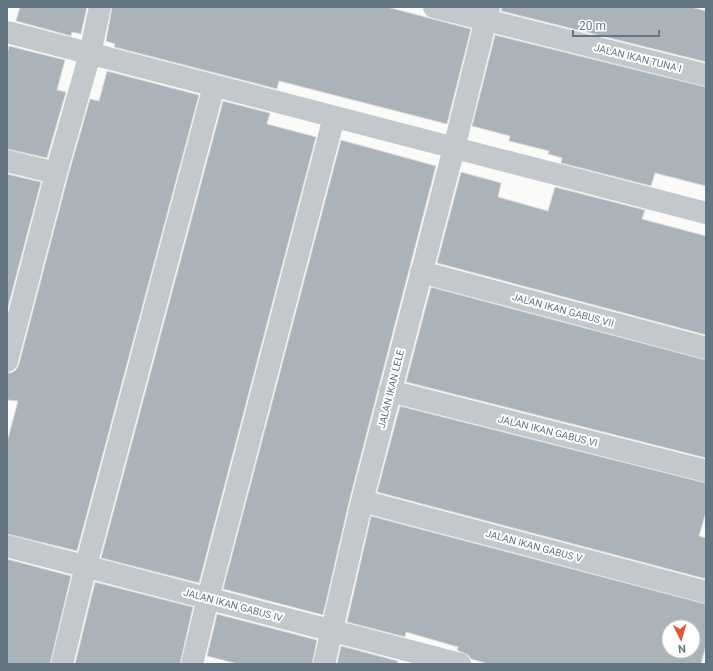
<svg xmlns="http://www.w3.org/2000/svg" width="713" height="671" font-family="Roboto,sans-serif">
  <style>
    .building { fill: #aab3b9; stroke: #dcdcda; fill-rule: evenodd }
    .lines { fill: none; stroke-linecap: round; stroke-linejoin: round }
    .minor { stroke: #c3c8cc; stroke-width: 22 }
    .labels { text-anchor: middle; dominant-baseline: central; stroke-width: 4; stroke-linejoin: round; paint-order: stroke }
    .street-label { font-size: 10px; fill: #657683; stroke: #fff }
  </style>
  <rect width="100%" height="100%" fill="#fafaf8"/>
  <!-- building -->
  <path class="building" d="M20,7H87L81,34L72,32L71,36L16,21Z
    M112,7H387L471,29L447,124L279,81L277,89L114,47L115,44L106,41Z
    M502,7H691L706,11V62L501,11Z
    M495,35L706,87V186L655,173L651,186L561,163L562,158L548,154L549,151L509,141L510,136L472,126Z
    M9,46L65,60L57,90L66,92L47,158L7,149V54Z
    M107,71L199,95L77,551L7,534V442L18,401L7,400V373H11L16,370L19,364L68,176L90,99L99,101Z
    M223,101L270,113L267,124L316,137L199,583L101,558Z
    M341,140L436,166L350,498L323,615L223,589Z
    M461,172L501,183L498,197L548,211L555,187L645,210L642,219L706,236V335L437,263Z
    M7,174L41,182L7,311Z
    M431,287L706,360V458L406,382Z
    M400,406L706,483V512L699,536L706,538V579L377,492Z
    M371,516L706,604V645L701,664H489L471,659L468,655L457,650L458,647L406,632L405,637L347,622ZM669,627H693V651H669Z
    M7,559L71,576L50,664H7Z
    M95,582L193,607L180,664H75Z
    M217,614L317,640L312,664H238L207,656Z
    M341,646L398,661L397,664H337Z"/>
  <g class="lines">
    <!-- minor -->
    <path class="minor" d="M434,7L706,75
      M7,32L706,213
      M7,161L56,173
      M421,272L706,348
      M7,361L56,173L90,54L100,7
      M390,391L706,471
      M362,501L706,592
      M7,546L460,664
      M62,664L86,566L214,86
      M192,664L208,598L334,117
      M324,664L362,501L454,148L489,7"/>
  </g>
  <g class="labels">
    <!-- street labels -->
    <g class="street-label">
      <text transform="translate(638 58) rotate(14)">JALAN IKAN TUNA I</text>
      <text transform="translate(563 310) rotate(15)">JALAN IKAN GABUS VII</text>
      <text transform="translate(391 389) rotate(-76)">JALAN IKAN LELE</text>
      <text transform="translate(548 431) rotate(14)">JALAN IKAN GABUS VI</text>
      <text transform="translate(534 546) rotate(15)">JALAN IKAN GABUS V</text>
      <text transform="translate(233 605) rotate(15)">JALAN IKAN GABUS IV</text>
    </g>
  </g>
  <!-- border -->
  <rect width="713" height="671" fill="none" stroke="#657683" stroke-width="16"/>
  <!-- north arrow -->
  <g transform="translate(681 639) rotate(175)"><circle r="19" fill="#ffffff" stroke="#c1c8cd"/>
  <path d="M0-3L7 15L0 10L-7 15Z" fill="#e4572e"/>
  <text y="-6" font-size="11" font-weight="bold" text-anchor="middle" fill="#657683">N</text>
  </g>
  <!-- scale -->
  <path d="M573 30v6h86v-6" fill="none" stroke="#657683" stroke-width="2"/>
  <text x="579" y="30" font-size="12" fill="#657683" stroke="#ffffff" stroke-width="3" paint-order="stroke">20 m</text>
</svg>
